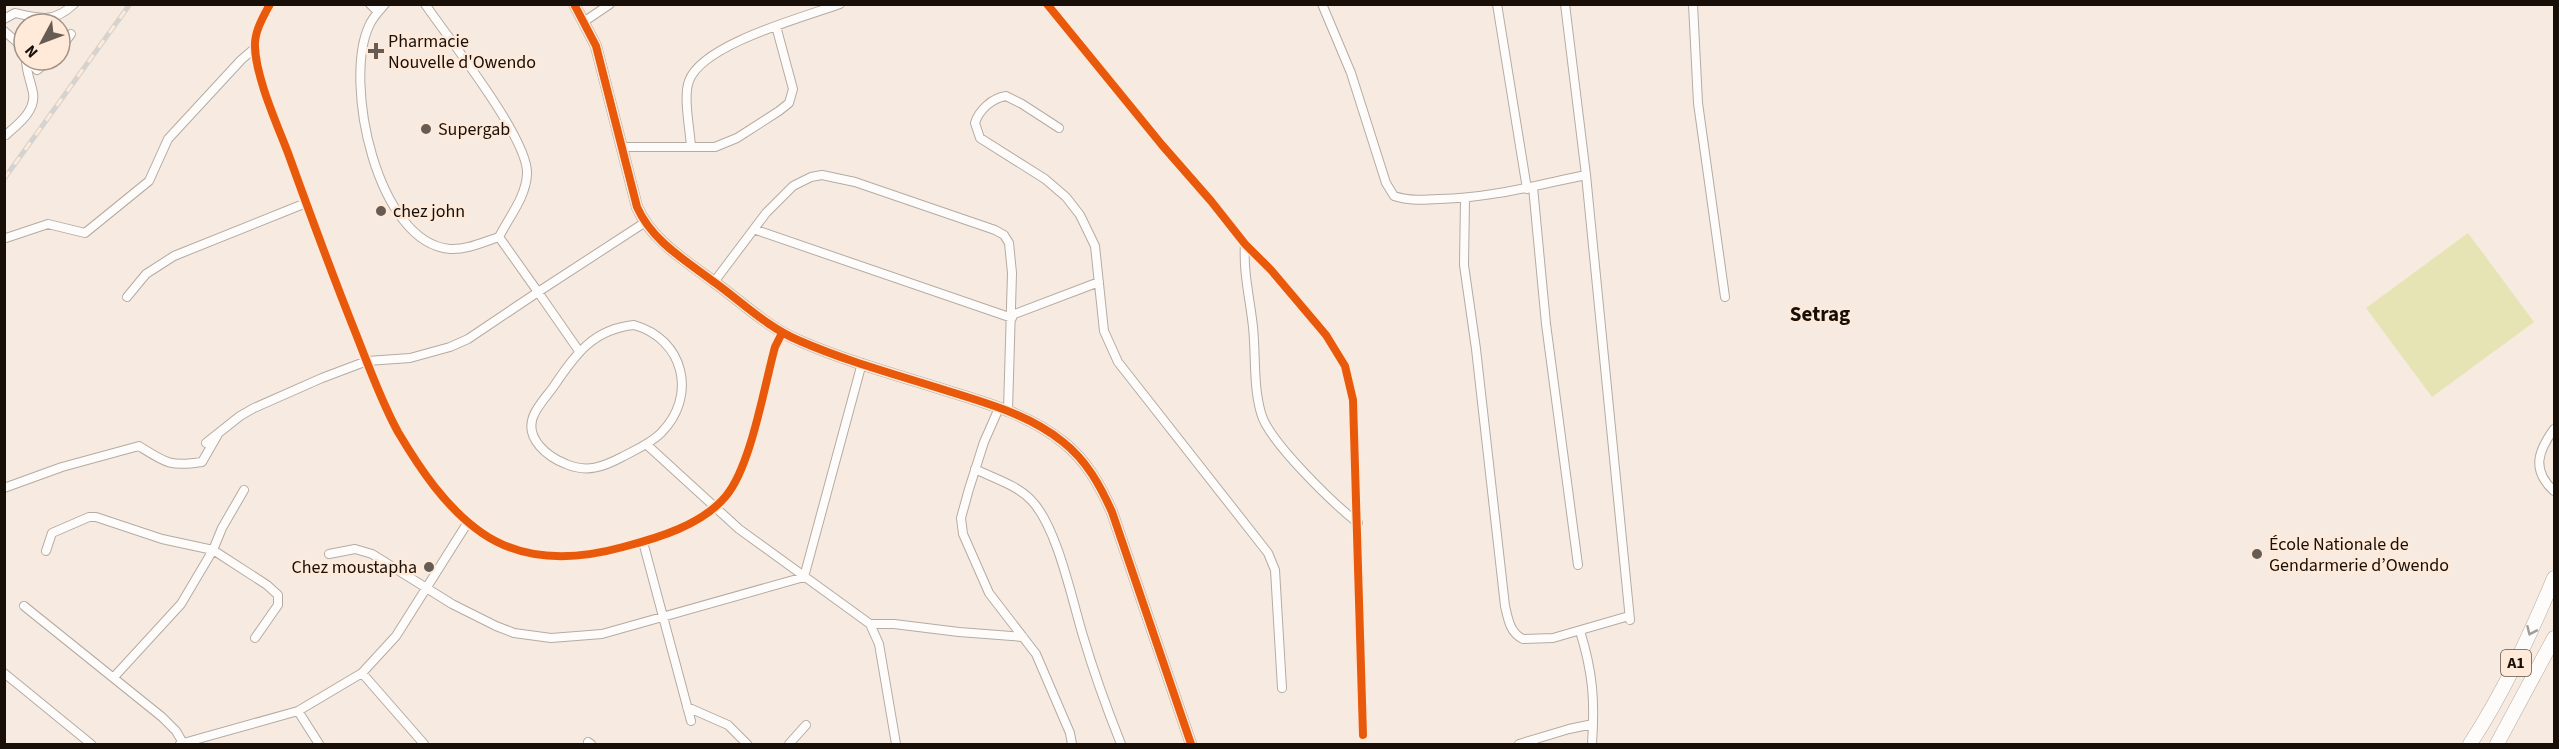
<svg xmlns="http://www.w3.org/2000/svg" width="2559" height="749" font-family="'Source Sans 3',sans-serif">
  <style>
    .grass { fill: #e6e4b4 }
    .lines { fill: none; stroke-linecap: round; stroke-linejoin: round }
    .minor-casing { stroke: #b4aba3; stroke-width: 10 }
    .tertiary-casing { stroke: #b4aba3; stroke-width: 12 }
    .trunk-casing { stroke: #b4aba3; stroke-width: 15 }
    .minor { stroke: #fefcfa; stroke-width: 8 }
    .tertiary { stroke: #fefcfa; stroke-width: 10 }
    .trunk { stroke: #fefcfa; stroke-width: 14 }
    .rail-casing { stroke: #d5d2cf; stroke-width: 5 }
    .rail { stroke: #ffead9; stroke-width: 3; stroke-dasharray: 9; stroke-linecap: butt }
    .cycleway-casing { stroke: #ffead9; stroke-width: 11 }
    .cycleway { stroke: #e8590c; stroke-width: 8 }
    .oneway { stroke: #a29d99 }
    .poi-dot { fill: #665c54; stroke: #ffead9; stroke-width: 2 }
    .labels { text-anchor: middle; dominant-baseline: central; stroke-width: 5; stroke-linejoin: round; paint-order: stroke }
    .shield { fill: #ffead9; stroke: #5d5147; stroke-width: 1.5 }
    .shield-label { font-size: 16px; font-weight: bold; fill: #180f08 }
    .poi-label { font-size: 18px; fill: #180f08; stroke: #ffead9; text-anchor: start }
    .quarter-label { font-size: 21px; font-weight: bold; fill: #180f08; stroke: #ffead9 }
  </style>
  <rect width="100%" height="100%" fill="#f7ebe1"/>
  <!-- grass -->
  <path class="grass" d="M2468,233L2534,322L2432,397L2366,308Z"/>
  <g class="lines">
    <defs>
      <path id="minor" d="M270,4C263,17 254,32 255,47C256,78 277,124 288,153C310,214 332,274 356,334C369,367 381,401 398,432C420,469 446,508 482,533C524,562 576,560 623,547C658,538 702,525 726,496C751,466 764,387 775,347L782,333
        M370,4L378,12
        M385,4C379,11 372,18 369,26C343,82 377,243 450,249C467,250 483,242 499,237C509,217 526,197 527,174C529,139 448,38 425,4
        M1047,4L1162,145L1211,201L1245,244L1271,270L1326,335L1345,366L1353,400L1363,735
        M1322,4L1351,73L1386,183L1394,196C1409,201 1424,200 1440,199C1490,198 1537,185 1586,175
        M1497,4L1527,189
        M1565,4L1586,175L1630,620
        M1693,4L1698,103L1725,297
        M4,19L15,13C40,19 54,23 74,4
        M585,21L610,4
        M4,31L18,43L24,53
        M60,49L71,34
        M27,60L37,70L50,60
        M1059,128L1022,104L1006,96C992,98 979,110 975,123L980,138L1045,179L1066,197L1080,215L1095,246L1104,331L1118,362L1268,553L1275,570L1282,688
        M6,135C18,124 36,111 33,93C31,82 26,71 26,60
        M621,147H715L737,138L779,111L789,103L793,89L776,26
        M691,147C690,129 683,97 689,81C702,44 804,17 840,4
        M1533,187L1546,324L1578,565
        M1465,199L1464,265L1476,349L1505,606C1508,619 1510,633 1523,639L1553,638L1629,616
        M756,230L1012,318
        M6,238L48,224L85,233L149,181L168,139L241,60L255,48
        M1245,244C1243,272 1250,299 1253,327C1256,356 1253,385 1261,413C1268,441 1334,504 1358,523
        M714,282L766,213L793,186L811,177L822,175L855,182L995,230L1004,235L1009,243L1012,273L1008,410
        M127,297L146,274L174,256L306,203
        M1012,315L1099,282
        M634,325C684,339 698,396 661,433C650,444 635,450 622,457C603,467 587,473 566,464C548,457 525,439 533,417C537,406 547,396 554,386C575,355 593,329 634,325Z
        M579,351L538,292L644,223
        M999,408L984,442L969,489L961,518L963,534L989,593L1036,654L1070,733L1072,744
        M2554,429C2538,451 2531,470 2554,491
        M206,443L240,416L254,408L322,378L367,361L410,358L450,347L468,339L538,292L499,237
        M646,444L739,529L870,624L879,644L896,744
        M975,469C993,478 1017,485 1031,500C1057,526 1072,600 1083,636C1094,673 1107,709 1121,744
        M4,488L62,467L139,446C166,463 170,467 202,462L217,436
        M643,542L691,721
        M46,551L52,533L89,517H96L162,539L213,550L267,585L278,595V605L255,638
        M329,554L355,549L372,554L452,604L496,626L514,633L551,638L602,634L804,577L862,363
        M24,606L162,717L176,731L183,743
        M870,624H894L959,632L1023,637
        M1580,631C1593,673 1595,701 1592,744
        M4,673L91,744
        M362,673L424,744
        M114,677L181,604L213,550L222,528L244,490
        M687,707L728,725L747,744
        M298,711L319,744
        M588,742L591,744
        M180,744L298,711L362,673L396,636L468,522
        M789,744L806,725
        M1519,744L1569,729L1593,724"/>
      <path id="tertiary" d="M574,4L596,46L637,207C652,241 685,260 714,282C742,302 768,328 800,341C848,362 901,376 951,392C990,404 1031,416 1063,442C1086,460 1100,485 1112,512L1191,744"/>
      <path id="trunk" d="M2470,744C2504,692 2530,635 2554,578
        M2497,744L2554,638"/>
    </defs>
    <!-- minor casing -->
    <use href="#minor" class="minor-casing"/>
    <!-- tertiary casing -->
    <use href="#tertiary" class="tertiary-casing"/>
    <!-- trunk casing -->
    <use href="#trunk" class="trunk-casing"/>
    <!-- minor -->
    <use href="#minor" class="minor"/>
    <!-- tertiary -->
    <use href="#tertiary" class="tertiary"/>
    <!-- trunk -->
    <use href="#trunk" class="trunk"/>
    <defs>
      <path id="rail" d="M4,179L130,4"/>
    </defs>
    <!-- rail casing -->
    <use href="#rail" class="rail-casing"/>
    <!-- rail -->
    <use href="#rail" class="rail"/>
    <defs>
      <path id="cycleway" d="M270,4C263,17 254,32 255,47C256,78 277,124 288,153C310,214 332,274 356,334C369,367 381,401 398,432C420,469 446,508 482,533C524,562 576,560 623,547C658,538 702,525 726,496C751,466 764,387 775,347L782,333
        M574,4L596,46L637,207C652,241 685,260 714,282C742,302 768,328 800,341C848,362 901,376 951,392C990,404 1031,416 1063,442C1086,460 1100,485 1112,512L1191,744
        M1047,4L1162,145L1211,201L1245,244L1271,270L1326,335L1345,366L1353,400L1363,735"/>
    </defs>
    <!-- cycleway casing -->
    <use href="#cycleway" class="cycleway-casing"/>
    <!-- cycleway -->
    <use href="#cycleway" class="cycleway"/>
  </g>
  <!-- one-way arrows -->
  <defs><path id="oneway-chevron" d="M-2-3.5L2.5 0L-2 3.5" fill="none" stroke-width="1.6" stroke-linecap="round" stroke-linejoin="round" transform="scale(1.5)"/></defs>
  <use class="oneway" href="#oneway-chevron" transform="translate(2531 631) rotate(114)"/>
  <!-- markers -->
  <g class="poi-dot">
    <path d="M373 42h6v6h6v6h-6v6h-6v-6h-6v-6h6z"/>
    <circle cx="426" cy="129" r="6"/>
    <circle cx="381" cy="211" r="6"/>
    <circle cx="2257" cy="554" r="6"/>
    <circle cx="429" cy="567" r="6"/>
  </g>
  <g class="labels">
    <!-- shield labels -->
    <rect class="shield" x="2501" y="650" width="30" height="26" rx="4.5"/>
    <g class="shield-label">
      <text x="2516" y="663">A1</text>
    </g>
    <!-- poi labels -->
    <g class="poi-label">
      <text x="388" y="41">Pharmacie<tspan x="388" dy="21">Nouvelle d'Owendo</tspan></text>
      <text x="438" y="129">Supergab</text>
      <text x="393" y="211">chez john</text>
      <text x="2269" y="544">École Nationale de<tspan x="2269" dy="21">Gendarmerie d’Owendo</tspan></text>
      <text x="417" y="567" text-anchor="end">Chez moustapha</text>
    </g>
    <!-- quarter labels -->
    <g class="quarter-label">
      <text x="1820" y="314">Setrag</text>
    </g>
  </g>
  <!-- border -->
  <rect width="2559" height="749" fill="none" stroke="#180f08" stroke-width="12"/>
  <!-- north arrow -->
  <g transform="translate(42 42) rotate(229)"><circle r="28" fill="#ffead9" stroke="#a39285" stroke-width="1.5"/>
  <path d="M0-4.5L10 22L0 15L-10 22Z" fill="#665c54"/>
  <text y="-9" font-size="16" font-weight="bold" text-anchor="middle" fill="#180f08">N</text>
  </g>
</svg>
